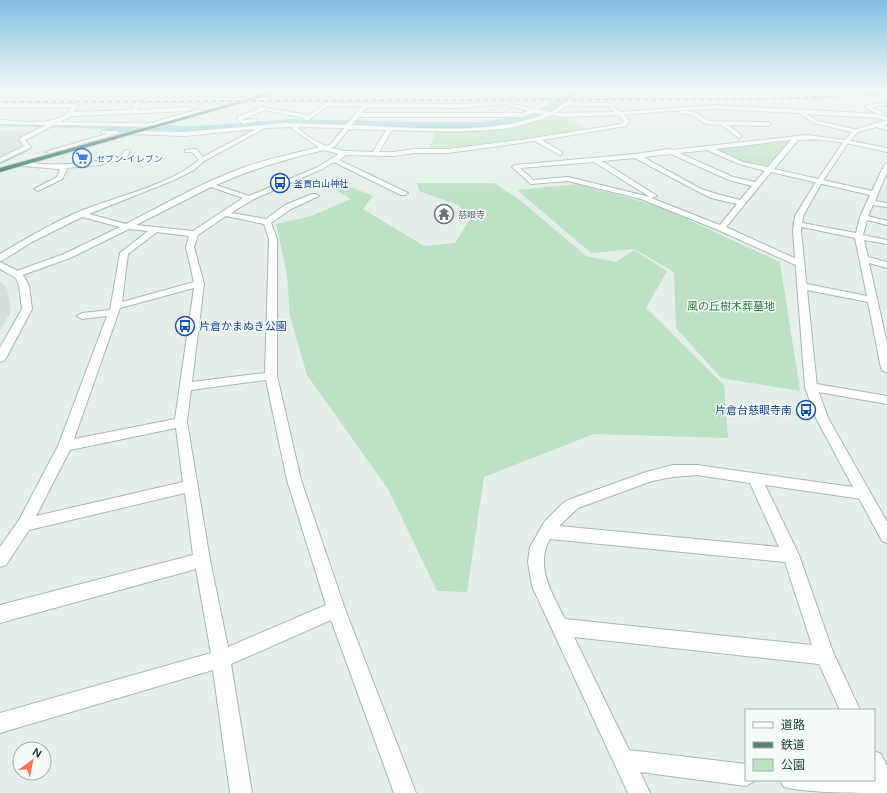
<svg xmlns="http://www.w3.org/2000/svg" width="887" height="793" font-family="Figtree,'Noto Sans JP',sans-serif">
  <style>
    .built { fill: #d2dfd8 }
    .green { fill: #bce1c4 }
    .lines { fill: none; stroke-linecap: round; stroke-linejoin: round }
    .stream-far1 { stroke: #88cfd7; stroke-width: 2 }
    .stream { stroke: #88cfd7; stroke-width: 2.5 }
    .river { fill: #88cfd7; fill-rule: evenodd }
    .street-tunnel { stroke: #bdccc6; stroke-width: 5.5; stroke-dasharray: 5.5 2.5; stroke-linecap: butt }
    .street-casing { stroke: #a6b8b0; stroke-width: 2 }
    .secondary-casing { stroke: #a1bbb1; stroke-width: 2 }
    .highway-casing { stroke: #c1cac7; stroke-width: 2 }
    .street { fill: #fff; fill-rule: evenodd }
    .secondary { fill: #fff; fill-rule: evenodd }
    .highway { fill: #2b715f; fill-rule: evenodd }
    .rail-casing { stroke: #5c7d73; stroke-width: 2 }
    .rail { stroke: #f5fbf8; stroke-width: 1.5; stroke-dasharray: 4; stroke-linecap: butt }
    .labels { text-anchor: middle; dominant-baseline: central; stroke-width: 3; stroke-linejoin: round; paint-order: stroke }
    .far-shop-label { font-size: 9px; fill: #366cbe; stroke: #f5fbf8; text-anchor: start }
    .far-transit-label { font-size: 9px; fill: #164399; stroke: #f5fbf8; text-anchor: start }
    .far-worship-label { font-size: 9px; fill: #5b616d; stroke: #f5fbf8; text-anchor: start }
    .park-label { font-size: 11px; fill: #287d44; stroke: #f5fbf8 }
    .transit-label { font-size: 11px; fill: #164399; stroke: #f5fbf8; text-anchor: start }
  </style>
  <rect width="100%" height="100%" fill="#e4efe9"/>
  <!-- built -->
  <path class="built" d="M0,131H30L32,132L19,139L24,146L0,159Z
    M0,282L7,288L11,312L0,330Z"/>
  <!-- green -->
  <path class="green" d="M58,89H189L120,95L75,92L51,93Z
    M743,89H785L797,95H757Z
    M555,116H565L585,128C559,137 530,139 502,143C478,146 453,150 428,150L436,131C477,129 516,130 555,116Z
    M785,139L792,141L768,168L741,161L715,149V148Z
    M332,179L373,196L363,209L424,246L455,243L470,219L458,205L419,191L417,183H494L520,200L586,256L616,262L634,250L667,271L646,308L724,385L728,438L594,434L484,477L467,592L437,591L388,489L307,375L290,316L287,274L276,224L311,216L351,199L323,182Z
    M578,184L658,206L780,262L800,391L721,378L676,328L674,272L634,249L591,253L517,190Z"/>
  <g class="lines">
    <!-- stream-far1 -->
    <path class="stream-far1" d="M0,125L111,128"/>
    <!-- stream -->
    <path class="stream" d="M0,163L27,150"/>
    <!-- river -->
    <path class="river" d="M577,89H591L590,91L572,98L543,116L531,121L482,130H405L293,127L196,134L111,132L107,131L105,128L107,125L111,124L196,126L293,119L405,122H482L524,116L535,112L564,94Z"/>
    <!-- street-tunnel -->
    <path class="street-tunnel" d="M857,94L863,98
      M651,98L654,101"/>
    <defs>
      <path id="street" d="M349,89H354L341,97V99H336L332,103L459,104L504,102L532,109L549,98L515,97L511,89H515L519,95L553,96L566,89H571L538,110L551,112C566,102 582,89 601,89L578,98L571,103H610L620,112L715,105L879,114L887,117V121L878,118L806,114L818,121L858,130L859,131L856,133L814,123L799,113L715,109L668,111L624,115L630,121L626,126L542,140L562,152V154L560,155L535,141L448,153H415L393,156L346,155L339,160L408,193L404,195H401L334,162L322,169L252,200L231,213L266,219L285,205L312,194H315L319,196L291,209L271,223L277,239V376L301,480L345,609L416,793H394L331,620L231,664L252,793H230L213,670L0,733V713L211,653L196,569L0,623V605L193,555L185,493L29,530L6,565L0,567V547L19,520L58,446L107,316L82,319L77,316L82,313L110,310L120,253L148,231L129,229L70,258L17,277L12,274L14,272L64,254L120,227L82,217L32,242L3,260L0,261V254C25,239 51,224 78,212C114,197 171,185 199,160L192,152H185V150L196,149L203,157L256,129L184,136L135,134L132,132L133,131L184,132L286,123L346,125L362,106H328L307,121L304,119L305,118L265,110L243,119L244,120L257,119V121L243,124L237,119L239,116L259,109L256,108V106L309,115L330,100L147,101L139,105L137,110L189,107L192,109L189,111L72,116L60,122L150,123L200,109L203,111L150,127L54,125L25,140L31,147L30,148L0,162V158L24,146L19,139L20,138L46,125L0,124V120C20,121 61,128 72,107H0V103L75,104L78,106L74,112L132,110L135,103L146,99L334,97ZM504,104L528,111L521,113H362L367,107L459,108ZM567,106H609L614,112L556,113ZM533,113L545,114C531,119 518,123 503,125C454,132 402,127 352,125L359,117H522ZM552,115L561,117L618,115L624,121L622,124L520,140L448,149H415L393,152H379L392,130C428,131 465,133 502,129C519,127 536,121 552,115ZM292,127V129L319,147C293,154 267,159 242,168C202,183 164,204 126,224L89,214L174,180L194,170L204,161L265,128ZM297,127L344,128L330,145L325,146L307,136ZM349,129L386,130L373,152L345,151L331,148L334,147ZM324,150L339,154L318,167L249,196L216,185C252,169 286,159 324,150ZM211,187L243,198L193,231L136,225ZM226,216L264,224L269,239L265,373L192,382L204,284L194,247L198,235ZM157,232L189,236L186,247L194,282L122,302L128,254ZM194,288L175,419L74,439L120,308ZM266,380L287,480L326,605L228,647L210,560L187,422L191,390ZM176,428L183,482L36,516L70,450Z
        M391,89H395L389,99H373L371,98L373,97H386Z
        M0,91L24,92L26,93L17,99L15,98L19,94L1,93Z
        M887,91V93L776,98H591L589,97L591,96L776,95Z
        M887,103V105L871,107L882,112V114H878L865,108L866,105Z
        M682,110L696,113L709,121L768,122L771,124L768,126L728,125L741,135L742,136L739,138L721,125L706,124L692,115L680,113V111Z
        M874,123L887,126V130L872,126V124Z
        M101,131H117L120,133L50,153L45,152L107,134L101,133Z
        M806,135L846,140L887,148V152C860,146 825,137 798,140L774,169L872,191L884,165L887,163V172L875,201L887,203V207L873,205L868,216L887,221V225L867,220L863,235L887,240V244L864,240L868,257L887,262V268L869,263L887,343V372L883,371L881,368L868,302L802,289L797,286L802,283L867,296L855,238L797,226L793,224L797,222L856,233L860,217L870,195L771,172L726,227L803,262L804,264L800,267L718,230L641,199L568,181L531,184L512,167L515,165L636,154L669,149L672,150ZM791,140L768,167L743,162L715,149ZM707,150L739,164L765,171L755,182L733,177L679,153ZM671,154L729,180L752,186L740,200L717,194L701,189L643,157ZM635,158L697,191L711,198L737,204L720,225L651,198L657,196L602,161ZM594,162L650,197L568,177L533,180L520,168Z
        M125,150L130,151L126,158L99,165L66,168L67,170L62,179L38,191L34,189L36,188L57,177L60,170L58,169L23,166L20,164L23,162C56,167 89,164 122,156Z
        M811,383L887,396V404L807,390L805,387L807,384Z
        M673,465H697L867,489L869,493L867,497L862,499L765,485L799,555L833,652L860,710H840L819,664L574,637L629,750L746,764V780H754L753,782L746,786L640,772L650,793H628L532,586L528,562L530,547L545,521L562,504L568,500L646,472ZM697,475L750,483L779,547L559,526L578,508L652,481L673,477ZM550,539L785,562L812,645L565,619C553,595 534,566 550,539Z
        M874,751L881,754L887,766V793C859,793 808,793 784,787L780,780H874Z"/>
      <path id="secondary" d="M426,89H430L432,94H464L466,93L465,89H469L470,93L465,96H432L427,95Z
        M887,120V124L858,132L848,143L822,182L803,216L801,231L817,387L828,418L887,522V543L882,541L816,418L805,387L793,231L795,216L816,182L844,141L854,130Z
        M0,262L20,272L25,278L29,286L32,309L6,358L4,361L0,362V348L22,309L19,286L16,278L0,269Z"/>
      <path id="highway" d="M284,89H290L0,172V168Z"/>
    </defs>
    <!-- street casing -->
    <use href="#street" class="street-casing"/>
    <!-- secondary casing -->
    <use href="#secondary" class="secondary-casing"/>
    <!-- highway casing -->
    <use href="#highway" class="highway-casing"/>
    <!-- street -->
    <use href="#street" class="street"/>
    <!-- secondary -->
    <use href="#secondary" class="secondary"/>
    <!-- highway -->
    <use href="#highway" class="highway"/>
    <defs>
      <path id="rail" d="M0,102L711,99L807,98L887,94"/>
    </defs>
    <!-- rail casing -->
    <use href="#rail" class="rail-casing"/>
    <!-- rail -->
    <use href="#rail" class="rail"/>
  </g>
  <!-- sky -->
  <linearGradient id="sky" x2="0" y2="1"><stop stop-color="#81bfe1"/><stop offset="0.45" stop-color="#f3f8f5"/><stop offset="1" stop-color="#f3f8f5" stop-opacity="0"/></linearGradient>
  <rect width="887" height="200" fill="url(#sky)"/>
  <!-- icons -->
  <defs>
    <symbol id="supermarket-ring" viewBox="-11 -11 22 22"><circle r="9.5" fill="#f5fbf8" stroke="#3f7fe0" stroke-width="1.5"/><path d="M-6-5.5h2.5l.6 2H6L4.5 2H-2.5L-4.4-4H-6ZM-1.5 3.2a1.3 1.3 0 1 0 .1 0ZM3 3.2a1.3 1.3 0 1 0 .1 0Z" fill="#3f7fe0"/></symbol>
    <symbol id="bus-ring" viewBox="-11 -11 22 22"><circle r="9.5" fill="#f5fbf8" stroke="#1a4fb4" stroke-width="1.5"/><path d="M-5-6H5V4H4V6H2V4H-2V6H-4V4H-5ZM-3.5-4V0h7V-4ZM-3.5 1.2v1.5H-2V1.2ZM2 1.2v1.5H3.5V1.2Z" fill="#1a4fb4"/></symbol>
    <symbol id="temple-ring" viewBox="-11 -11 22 22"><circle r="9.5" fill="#f5fbf8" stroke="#6b7280" stroke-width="1.5"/><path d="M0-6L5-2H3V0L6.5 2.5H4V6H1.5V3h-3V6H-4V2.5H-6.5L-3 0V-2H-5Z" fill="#6b7280"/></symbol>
  </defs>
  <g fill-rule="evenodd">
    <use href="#supermarket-ring" x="71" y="147" width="22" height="22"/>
    <use href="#bus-ring" x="269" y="172" width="22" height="22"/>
    <use href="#temple-ring" x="433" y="203" width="22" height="22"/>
    <use href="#bus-ring" x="174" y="315" width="22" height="22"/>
    <use href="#bus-ring" x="795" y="399" width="22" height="22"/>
  </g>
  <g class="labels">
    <!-- far-shop labels -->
    <g class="far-shop-label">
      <text x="96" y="158">セブン-イレブン</text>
    </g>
    <!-- far-transit labels -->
    <g class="far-transit-label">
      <text x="294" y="183">釜貫白山神社</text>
    </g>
    <!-- far-worship labels -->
    <g class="far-worship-label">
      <text x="458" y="214">慈眼寺</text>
    </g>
    <!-- park labels -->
    <g class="park-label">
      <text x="731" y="306">風の丘樹木葬墓地</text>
    </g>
    <!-- transit labels -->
    <g class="transit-label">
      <text x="199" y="326">片倉かまぬき公園</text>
      <text x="792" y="410" text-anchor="end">片倉台慈眼寺南</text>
    </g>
  </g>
  <!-- legend -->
  <rect x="745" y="709" width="130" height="72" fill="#f5fbf8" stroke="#a1b1ab"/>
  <rect x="753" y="722" width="20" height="6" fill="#ffffff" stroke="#a1b1ab"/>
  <text x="781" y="729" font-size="12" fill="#224238">道路</text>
  <rect x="753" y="742" width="20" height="6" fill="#5c7d73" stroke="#a1b1ab"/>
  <text x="781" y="749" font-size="12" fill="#224238">鉄道</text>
  <rect x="753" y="759" width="20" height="12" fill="#bce1c4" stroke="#a1b1ab"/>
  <text x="781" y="769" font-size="12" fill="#224238">公園</text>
  <!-- north arrow -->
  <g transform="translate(32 761) rotate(32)"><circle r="19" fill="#f5fbf8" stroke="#a1b1ab"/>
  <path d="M0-3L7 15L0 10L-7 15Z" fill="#fc7554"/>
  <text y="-6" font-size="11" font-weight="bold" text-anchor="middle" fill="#224238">N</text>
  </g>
</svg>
